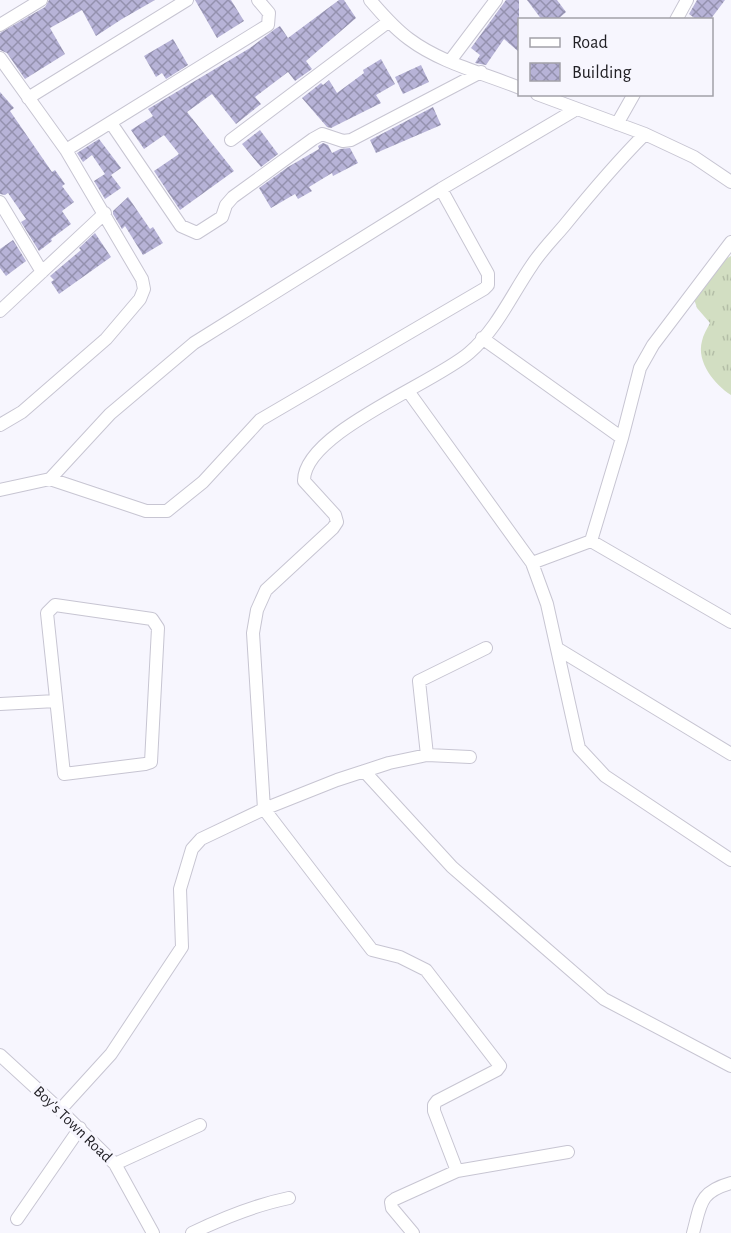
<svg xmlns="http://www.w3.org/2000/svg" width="731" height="1233" font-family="'Alegreya Sans',sans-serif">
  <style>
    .grass { fill: url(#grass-tufts) }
    .building { fill: url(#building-cross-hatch) }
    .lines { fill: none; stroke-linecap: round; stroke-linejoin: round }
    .street-casing { stroke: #c7c5d2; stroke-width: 14 }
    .street { stroke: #fff; stroke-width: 12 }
    .labels { text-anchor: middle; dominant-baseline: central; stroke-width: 6; stroke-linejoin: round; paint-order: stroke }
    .street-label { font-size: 16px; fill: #222126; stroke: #f7f6fe }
  </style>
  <defs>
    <pattern id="grass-tufts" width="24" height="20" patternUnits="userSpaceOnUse" patternTransform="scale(1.5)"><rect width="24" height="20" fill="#d2dec2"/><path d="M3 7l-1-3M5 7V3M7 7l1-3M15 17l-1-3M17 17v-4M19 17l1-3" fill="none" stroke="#b4bea7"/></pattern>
    <pattern id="building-cross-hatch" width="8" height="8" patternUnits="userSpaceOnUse" patternTransform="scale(1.5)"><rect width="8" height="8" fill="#b7b3d7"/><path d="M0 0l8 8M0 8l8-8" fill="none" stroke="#9491ae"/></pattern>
  </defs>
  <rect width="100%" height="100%" fill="#f7f6fe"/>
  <!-- grass -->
  <path class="grass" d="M731,256V395C715,385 696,362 702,341C703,335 707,329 710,323L697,308L694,299L724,260Z"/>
  <!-- building -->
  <path class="building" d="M49,0H155L122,19L96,36L82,10L50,28L65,54L25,79L7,53L0,50V33L45,7Z
    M195,0H231L244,21L217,38Z
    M339,0H344L356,18L306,61L312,69L295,81L288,72L255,97L261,104L236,124L212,94L187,112L234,171L180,210L154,171L179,154L164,135L144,149L131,130L153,116L148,109L250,48L275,29L280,26L288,38Z
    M506,0H519V52L504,39L486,65L475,63L480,55L471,48Z
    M527,0H557L566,12L557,20H542Z
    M697,0H725L710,20H697L689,14Z
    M173,39L188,65L166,79L162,73L156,77L144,56Z
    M381,59L395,84L376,95L381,103L331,128L327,127L302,98L321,83L323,85L329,80L337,93L364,73L363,70Z
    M421,65L429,82L403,94L395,77Z
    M0,92L14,108L10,111L52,172L55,170L65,184L62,186L74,202L62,211L71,224L51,239L52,241L39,251L21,222L26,219L8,193L5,195L0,194Z
    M433,107L441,125L376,153L370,140Z
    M260,130L278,154L261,167L242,144Z
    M99,139L121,168L111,175L121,188L105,199L94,181L105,174L92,155L83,162L77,153Z
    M323,143L328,145L332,153L340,149L350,148L358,163L333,176L332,173L309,187L312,191L298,199L295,194L271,208L259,188L288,167L319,149L318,146Z
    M128,197L150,229L153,227L163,243L143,255L125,226L122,229L113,214V211Z
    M95,233L111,257L59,294L51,282L54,280L50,276L81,250L79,248Z
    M13,240L26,261L6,276L0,268V249Z"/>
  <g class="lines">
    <defs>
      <path id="street" d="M370,0C382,14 394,28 409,39C441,63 483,73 520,88
        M676,20L687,0
        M0,25L41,0
        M0,58L66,150L142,279L144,289L140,299L106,339L22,412L0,425
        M450,61L496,0
        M537,94L645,134L694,157L731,182
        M28,98L187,0
        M111,123L181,226L197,233L222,217L226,205L233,197L313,139L322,134L343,141L351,140L481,72
        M617,124L634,94
        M231,140L388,22
        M66,150L268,25L269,13L258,0
        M0,202L42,272
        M0,311L105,213
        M482,338L622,438L591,541L731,622
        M408,391L532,563L547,604L579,748L605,776L731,860
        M622,438L640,368L653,345L731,242
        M50,479L146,511H167L203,482L260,420L484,289L488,285V274L441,189
        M0,490L50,479L110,414L194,343L441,189L575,110
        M532,563L591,541
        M55,605L152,619L158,628L151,762L145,764L64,774L47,613Z
        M558,649L731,754
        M0,704L56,701
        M427,755L419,681L486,648
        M364,771L452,867L604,999L731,1066
        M0,1055L60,1110L115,1164L153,1233
        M60,1110L111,1054L182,947L180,889L192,849L201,839L264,809L253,633L257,610L266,590L333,528L337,522L335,515L304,481C303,433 435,383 469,353C497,329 512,294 532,265C541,251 553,239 564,226C590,194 616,163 645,134
        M115,1164L200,1125
        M457,1171L568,1152
        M17,1219L80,1128
        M192,1233C223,1218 255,1205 289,1198
        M413,1233L392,1208L391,1202L395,1199L457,1171L434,1111V1105L437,1101L497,1070L500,1066L426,970L400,957L372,950L264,809L337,780L389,763L427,755L470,757
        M693,1233C701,1204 699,1192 731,1183"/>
    </defs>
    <!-- street casing -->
    <use href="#street" class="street-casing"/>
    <!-- street -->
    <use href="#street" class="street"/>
  </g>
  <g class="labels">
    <!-- street labels -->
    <g class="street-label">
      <text transform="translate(73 1124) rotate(44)">Boy's Town Road</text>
    </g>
  </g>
  <!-- legend -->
  <rect x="518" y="18" width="195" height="78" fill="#f7f6fe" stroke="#a2a1a8" stroke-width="1.5"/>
  <rect x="530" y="38" width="30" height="9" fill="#ffffff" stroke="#a2a1a8" stroke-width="1.5"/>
  <text x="572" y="48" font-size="18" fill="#222126">Road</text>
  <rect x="530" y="63" width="30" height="18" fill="url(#building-cross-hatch)" stroke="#a2a1a8" stroke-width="1.5"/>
  <text x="572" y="78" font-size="18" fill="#222126">Building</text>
</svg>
